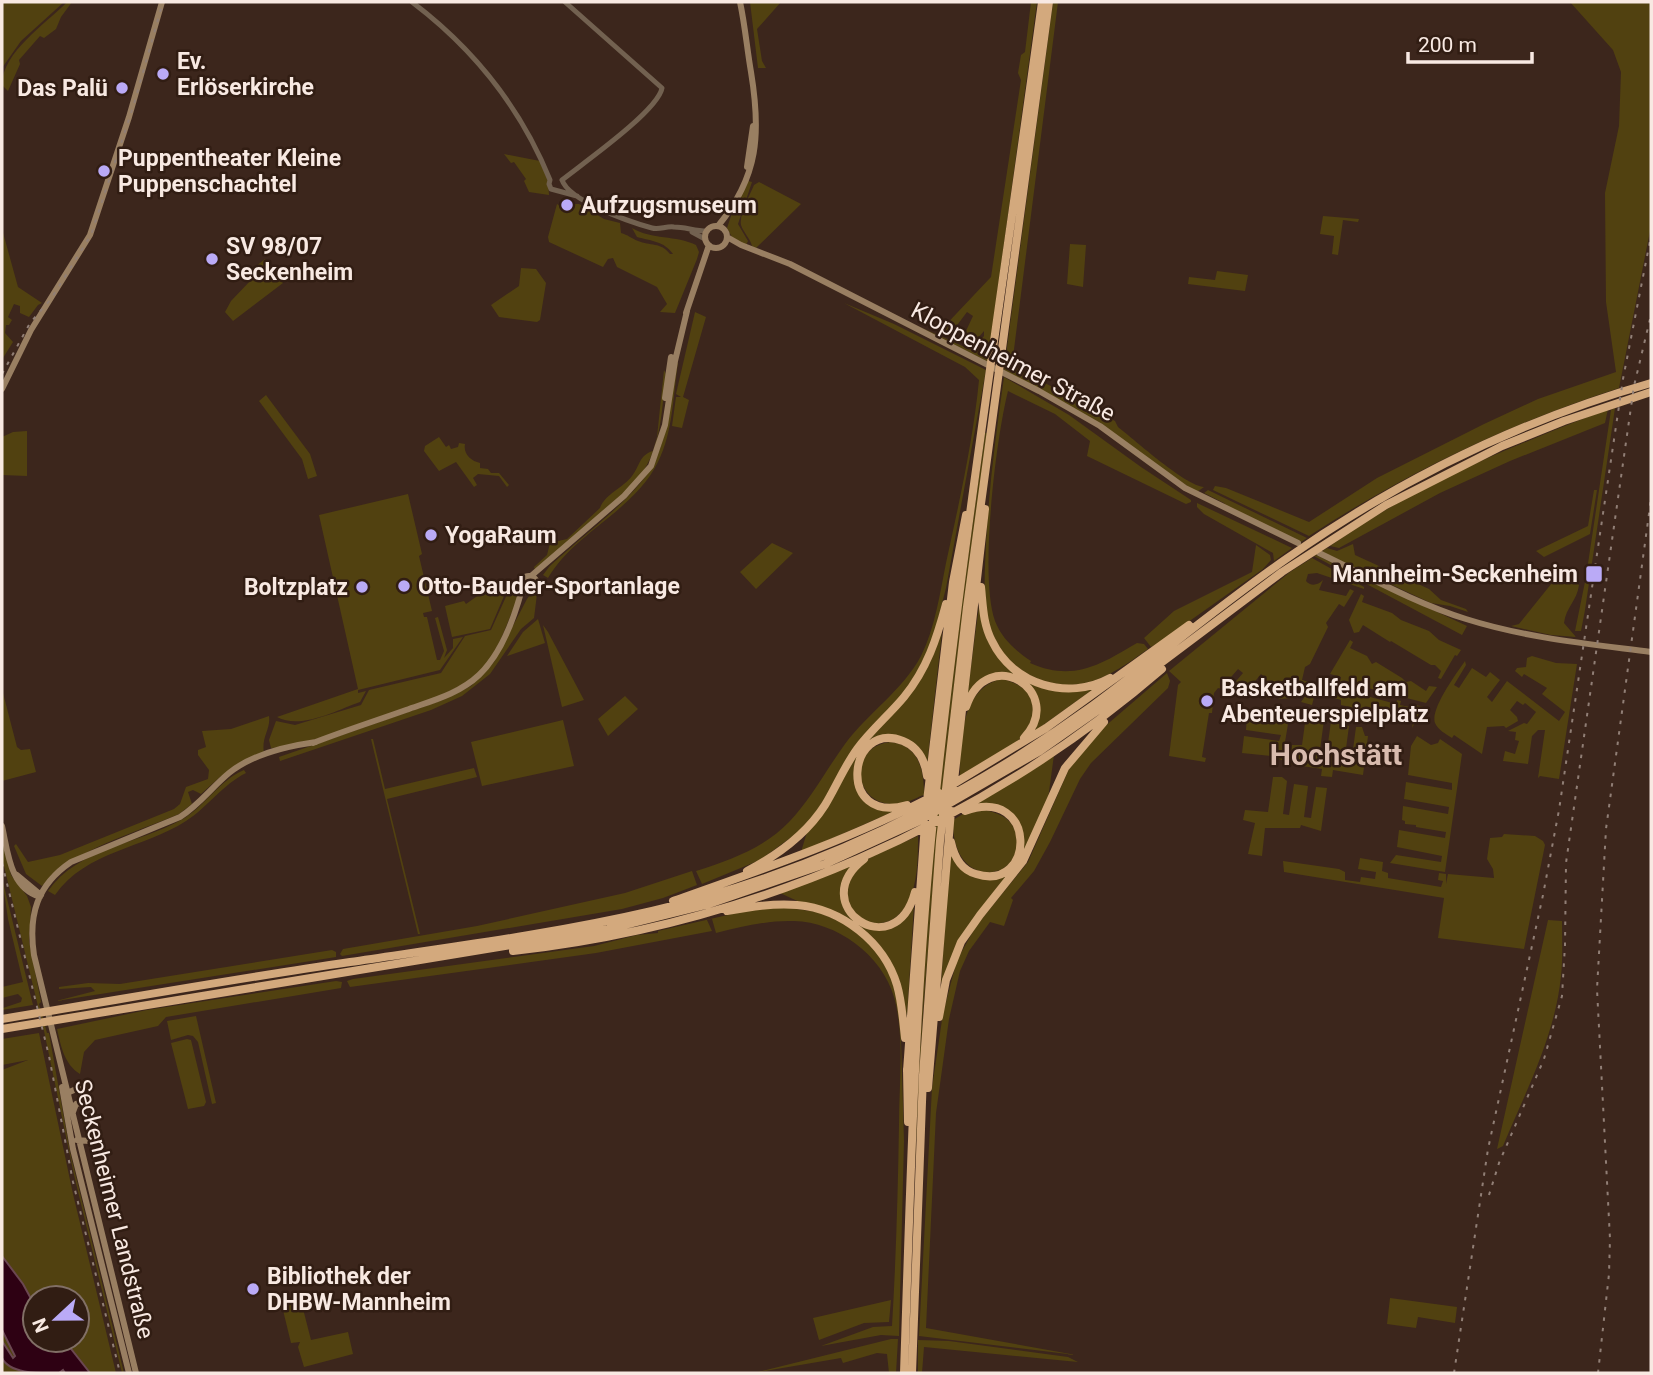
<svg xmlns="http://www.w3.org/2000/svg" width="1653" height="1375" font-family="Roboto,sans-serif">
  <style>
    .green { fill: #514110; fill-rule: evenodd }
    .water { fill: #2e0113; stroke: #6b4751; stroke-width: 2 }
    .lines { fill: none; stroke-linecap: round; stroke-linejoin: round }
    .tertiary { stroke: #726150; stroke-width: 5 }
    .secondary { stroke: #997f62; stroke-width: 6 }
    .motorway { stroke: #d3a97d; stroke-width: 8 }
    .rail { stroke: #917f76; stroke-width: 2; stroke-dasharray: 3.5 7; stroke-linecap: butt }
    .poi-dot { fill: #baaaf6; stroke: #311d13; stroke-width: 2.5 }
    .labels { text-anchor: middle; dominant-baseline: central; stroke-width: 5; stroke-linejoin: round; paint-order: stroke }
    .poi-label { font-size: 23px; font-weight: bold; fill: #f8e9e2; stroke: #311d13; text-anchor: start }
    .street-label { font-size: 23px; fill: #f8e9e2; stroke: #311d13 }
    .district-label { font-size: 30px; font-weight: bold; fill: #d8bbae; stroke: #311d13 }
  </style>
  <rect width="100%" height="100%" fill="#3c261c"/>
  <!-- green -->
  <path class="green" d="M2,2H64L21,41L2,68Z
    M67,2H72L61,17L56,29L44,38L40,36L19,60L20,64L8,91L2,85C2,52 46,24 67,2Z
    M750,2H781L757,29L762,61L766,68H758Z
    M1031,2H1037L988,362L918,326L969,349L982,351V342H979L984,336V331L972,345L963,343L962,340L967,342L971,337L965,333L973,316L967,312L949,336L939,332L991,277L1021,80L1018,73L1021,55L1025,52Z
    M1053,2H1058L1012,365L1115,421L1118,427C1136,441 1186,486 1204,487L1197,492L1167,473L1101,424L1004,370Z
    M1570,2H1651V226L1619,388C1510,423 1404,474 1309,536L1213,490L1215,486L1226,488L1309,522L1377,478L1484,424L1538,399L1616,372L1606,302L1605,193L1619,126L1621,72L1613,50Z
    M504,154L540,161L548,180L549,195L529,192L524,181L526,179L514,162L511,163Z
    M748,181L752,182L738,224L748,241L746,245L733,239L727,228L732,213Z
    M759,182L801,204L756,248L752,246C750,238 743,232 741,225C739,214 750,195 754,185Z
    M557,204L570,211L575,204H579L604,219L620,223L621,233C628,235 631,238 638,241C650,246 661,242 670,254H673C664,241 651,241 637,237L632,228C652,240 676,235 696,245L699,252L697,259L675,313L660,312L667,304L657,287L617,267L613,258L608,259L603,267L549,242L548,237Z
    M1323,216L1359,219L1358,222L1343,220L1338,255L1332,254L1334,236L1320,234Z
    M2,229L18,287L42,303L38,305L29,317L20,313V306L14,304L8,317L12,320L9,325H6L5,333L13,342L3,358Z
    M1070,244L1086,245L1083,287L1067,284Z
    M265,259L283,283L233,321L225,312L231,301L252,279L250,271Z
    M521,268L536,269L546,283L540,320L537,322L499,317L491,305L519,286Z
    M1217,271L1248,275L1245,291L1188,284L1189,277L1215,280Z
    M844,303L894,324L986,370L946,588L931,646L909,687L870,730L816,813L797,833L760,860L702,884L696,871C730,860 764,848 789,822C811,799 826,770 845,744C868,713 903,690 921,656C935,628 940,593 946,563C959,503 973,442 979,380L965,367Z
    M695,312L706,317L683,397L689,400L682,428L672,426L676,397H681L676,394Z
    M676,363H678C673,396 673,432 658,462C634,511 575,532 548,578L543,575L549,567C577,540 642,493 656,459C669,430 671,394 676,363Z
    M664,370L666,374C661,415 662,451 634,484L535,570L534,567L547,555L550,543L567,539L600,508C605,494 623,488 632,476C640,466 639,455 653,451L657,437Z
    M1004,377L1069,415L1141,467L1191,500V502L1186,504L1087,456L1090,441L1055,414L1008,391C996,439 979,576 995,621C1002,639 1016,651 1031,661L1030,663C1073,682 1100,665 1137,643L1144,644L1148,649C1113,674 1081,697 1036,678C1015,669 997,651 990,629C982,601 985,571 986,543C989,487 996,433 1004,377Z
    M266,395L310,454L317,476L308,479L302,459L259,401Z
    M1615,408L1585,610L1581,631H1575L1586,577L1611,410Z
    M1608,409L1605,423L1510,461L1440,493L1339,548L1330,546C1348,534 1365,522 1384,511C1454,469 1532,439 1608,409Z
    M27,431V476L2,475V437L13,432Z
    M985,433H987L956,670L937,839L923,1013L914,1183C919,1065 924,946 935,828C948,696 967,564 985,433Z
    M439,437L446,447L449,445L451,449L458,447L459,443L465,444C463,454 471,461 480,463V468L488,469L491,473H499L509,485L507,487L499,476L478,474L473,478L477,485L474,487L456,462L439,471L424,451L425,446Z
    M1208,490L1307,538L1301,542L1226,506L1224,503L1204,493Z
    M1594,490H1597L1590,534L1544,557L1536,551L1588,526Z
    M408,494L422,554L419,556L432,611L423,613L424,617H427L437,660H440L444,651L435,618L438,617L447,650L444,658L453,648V639L463,637L440,670L358,690V693L366,691L360,702C337,710 301,730 277,717L358,689L319,515Z
    M1197,503L1292,548L1274,561L1273,553L1204,514L1197,507Z
    M772,543L793,553L756,589L740,572Z
    M1353,544L1355,555L1429,589L1441,600L1466,609L1468,612L1450,606L1431,603L1321,552L1327,548L1337,551Z
    M1256,545L1270,555L1271,560L1263,569L1160,642L1151,647L1144,638L1174,611L1252,572Z
    M1316,555L1467,626L1462,635L1314,556Z
    M1312,558L1364,587V589L1317,573L1308,574L1306,581C1311,587 1318,585 1323,580L1319,590L1346,596L1350,589L1354,591L1344,607L1339,604L1326,623L1328,627L1310,664L1305,667L1302,680L1313,683L1312,688L1316,690L1312,705L1301,702L1306,695V685L1296,698L1278,699L1289,683L1284,679L1273,692L1271,699L1255,696V692L1266,678L1261,674L1248,690L1231,687L1243,673L1238,669L1226,683V690L1218,688L1214,693L1212,713H1209L1202,757L1206,758L1205,762L1169,756L1178,685L1181,682L1169,671L1290,572Z
    M1560,573L1579,585C1577,601 1566,607 1564,623L1576,637L1551,635L1511,626L1519,624Z
    M500,580L507,589L490,629L452,637L445,606L464,601L466,604Z
    M516,582C522,594 515,605 510,617C501,639 493,661 474,677C452,697 301,749 271,748L269,740L276,721L295,725L361,705L369,690L441,673L465,636L491,630L509,590Z
    M537,594L534,618L521,629L490,674L462,696L431,710L280,761L279,757L443,700L471,686L494,662L527,599L530,595Z
    M1361,594L1364,596L1362,602L1392,613L1401,620L1429,631L1439,640L1461,650L1457,656L1455,655L1441,679L1438,678L1441,671L1435,665H1431L1391,641L1390,642L1363,625L1359,632L1354,633L1349,620Z
    M980,598L988,638L1027,680L1092,690L1032,733L1039,706L1014,676L974,686L967,697Z
    M538,619L545,643L507,656L523,632Z
    M543,625L548,632L584,700L562,707Z
    M942,632L927,765L917,748L886,737L858,758L854,780L863,798L897,810L801,852L807,832L854,758L930,662Z
    M1350,640L1353,642L1350,648L1367,656L1372,664L1376,662L1402,678L1406,682L1411,681L1426,691L1429,686L1437,687L1426,703L1364,687L1363,695L1396,704L1397,700L1401,701L1400,705L1415,708L1416,705L1424,707L1412,728L1414,716L1406,714L1405,719C1384,714 1362,710 1341,705V700L1330,697L1331,693L1337,694L1341,677L1330,674Z
    M1532,656L1556,663L1577,664L1559,779L1540,776L1538,778L1545,730H1538L1532,736L1528,764L1503,761L1505,751L1515,754L1519,741L1515,740L1516,732L1508,731L1524,723L1527,724L1536,712L1525,703L1523,705L1517,701L1510,710L1517,717L1518,721L1506,728L1504,726L1487,727L1482,754L1454,735L1452,738C1446,734 1438,730 1435,723C1430,709 1456,674 1465,661L1466,665L1454,685L1459,688L1472,668L1486,677L1490,672L1500,680L1487,697L1492,702L1507,681L1559,721L1565,712L1542,694L1547,688L1524,674L1522,677L1515,671L1517,668L1526,667L1527,658Z
    M1167,673L1170,681L1168,688L1091,763L1080,779L1050,842L1034,871L1011,898L1013,900L1004,926L990,922L969,951L960,971L949,1019L936,1113L926,1328L1076,1355L919,1336L932,1088L943,1013L957,960L976,926L1028,862L1069,769L1103,728Z
    M1003,679C1018,684 1031,689 1033,707C1036,743 985,762 960,776C960,743 961,686 1003,679Z
    M3,693L17,747L21,750L30,749L36,772L2,781Z
    M625,696L638,709L608,736L598,719Z
    M1285,711L1290,712L1282,760L1271,756L1242,753L1244,736L1279,741L1281,735L1246,730L1247,713L1282,718Z
    M269,716C271,729 261,737 264,753L220,777L201,794L193,790L188,792L192,804L179,814C135,833 74,849 42,886L26,874L14,846L16,844L28,862L60,855L174,809L180,804L186,787L208,779L209,770L198,755V750L206,747L202,731L231,729Z
    M1306,716L1324,720L1320,750L1327,751L1331,721L1349,726L1345,756L1352,757L1356,727H1362L1365,736H1368L1363,775L1333,770L1332,777L1321,776L1322,769L1288,764L1292,745H1302Z
    M563,720L574,766L482,786L471,742Z
    M1417,736L1431,745L1438,743L1440,739L1462,754L1445,872L1390,863L1396,855L1441,862L1442,856L1397,847L1399,830L1445,838L1446,832L1416,827V825L1405,824V821L1402,820L1403,806L1448,814L1449,807L1404,799L1406,782L1452,790V783L1408,775L1411,746Z
    M371,739H373L385,789L474,768L477,777L387,799L420,934H418Z
    M890,742C919,745 924,770 924,795C917,797 912,801 904,803C853,813 845,747 890,742Z
    M1054,755L1048,799L1024,855L978,913L941,983L950,851L953,856L985,878L1019,860L1017,820L984,805L973,806Z
    M244,770L246,773C222,785 208,807 186,821C143,849 87,850 55,895L48,891C78,848 138,844 181,820C205,807 218,781 244,770Z
    M1273,777H1282L1287,781L1283,814L1289,815L1294,784L1308,786L1304,817L1311,818L1316,787L1327,788L1321,831L1301,825L1300,828H1265L1262,856L1248,854L1255,823L1243,820L1245,810L1268,812Z
    M985,810C1003,814 1016,821 1017,841C1019,883 951,889 953,820L963,814Z
    M1504,834L1535,836L1543,841L1545,845L1524,949L1438,938L1444,898L1284,872L1283,861L1339,869L1345,872V880L1360,882L1361,877L1375,879L1376,872L1358,869L1360,858L1383,862L1382,871L1388,873V878L1441,887L1443,881L1438,880L1439,873L1446,874V884L1448,874L1494,878L1493,869L1487,859L1490,838L1502,837Z
    M918,836C918,854 918,875 912,893C891,951 831,914 851,877C864,854 897,846 918,836Z
    M2,837L11,875L27,896L31,907L29,941L41,1002L39,1004L47,1033H49L70,1152L124,1373H122L74,1175L44,1031L2,858Z
    M852,865L846,874L847,914L864,927L879,930L914,904L907,1016L903,999L867,933L780,893Z
    M692,871L697,885L663,898L622,909L342,956L340,954L343,949L477,926L625,893Z
    M2,878L33,1005L2,1010L3,1008L21,1002L22,998L18,994L2,998V987L23,982L8,919Z
    M782,907L818,912L850,926L875,949L889,971L900,1006L904,1141L899,1336L881,1335L821,1346L873,1327L892,1326C896,1259 898,1191 899,1124C899,1083 905,1036 894,997C882,955 837,922 794,921C768,920 741,927 716,933L712,919L707,920L712,931L596,953L350,987L347,981L353,979L594,946L637,935L658,933V931L745,911Z
    M1548,920L1562,921C1562,939 1563,958 1561,976C1555,1036 1526,1091 1503,1146L1497,1149Z
    M332,950L336,952V957L56,1001L95,991L91,987L59,989V987L88,983L120,984Z
    M336,981L342,982L341,988L166,1017L158,1026L95,1040L84,1052L80,1074C64,1064 61,1046 57,1029L147,1010Z
    M196,1016L216,1103L212,1104L198,1042L193,1036L188,1035L171,1040L167,1021Z
    M39,1033L73,1194L116,1373H2V1070L28,1060L2,1065V1039ZM35,1298H77V1340H35Z
    M187,1039L191,1040L206,1102L204,1106L188,1109L171,1043Z
    M1390,1298L1457,1307L1455,1323L1418,1317L1416,1328L1387,1324Z
    M891,1300L889,1322L864,1323L819,1340L813,1318Z
    M301,1301L311,1340L348,1332L353,1354L304,1367L298,1347L300,1342L291,1343L282,1306Z
    M891,1339H898L896,1373H889L887,1354L877,1353L843,1363L841,1358L754,1373Z
    M918,1340L949,1341L1068,1357L1078,1362L924,1347L922,1373H918Z"/>
  <!-- water -->
  <path class="water" d="M2,1256L23,1284L35,1306V1340H64L90,1373H65L63,1370L59,1373C43,1373 10,1375 2,1358C1,1354 2,1346 2,1341L13,1358L15,1356L2,1330Z"/>
  <g class="lines">
    <!-- tertiary -->
    <path class="tertiary" d="M412,2C474,49 521,108 550,180L549,184L551,189L577,196
      M562,180C582,164 658,111 662,88L565,2
      M562,180C569,201 630,222 652,228C659,230 666,226 674,227C685,227 695,231 707,231
      M692,232L705,239"/>
    <!-- secondary -->
    <path class="secondary" d="M747,167L753,126
      M705 237a11 11 0 1 1 22 0a11 11 0 1 1-22 0Z
      M718,226C759,176 761,133 751,72C747,49 745,25 740,2
      M727,237L741,245L790,264L1039,391L1100,426L1185,488L1298,543
      M686,313L709,245
      M2,389L31,330L90,235L129,117L162,2
      M665,398L671,357
      M1319,553C1367,576 1415,603 1466,619C1526,638 1590,644 1651,652
      M521 584a8 8 0 1 1 16 0a8 8 0 1 1-16 0Z
      M531,576L624,496L651,466L665,425L675,361L687,311
      M313,743C344,731 375,721 406,710C431,701 459,694 479,675C502,653 514,619 522,589
      M2,826C8,853 10,888 40,897
      M17,875L41,895
      M62,1087L73,1149L129,1373
      M65,1094L74,1090L83,1089
      M73,1112L76,1104L84,1102
      M77,1140L89,1141
      M136,1373L34,955C28,915 37,885 71,862L180,817C199,805 212,787 229,773C251,755 288,746 316,742"/>
    <!-- motorway -->
    <path class="motorway" d="M981,587C983,606 983,624 992,641C1013,685 1068,701 1110,678
      M966,707C988,642 1067,692 1024,738
      M950,786L1046,728L1189,625
      M952,798L985,509
      M927,801L953,582L966,515
      M907,805C836,826 847,719 903,741C918,747 925,761 927,776
      M951,842C954,856 961,870 976,874C1036,893 1038,785 965,811
      M864,859C804,905 895,967 915,892
      M747,871C778,855 806,835 825,805C836,787 844,767 857,749C871,730 889,715 904,697C927,669 937,638 946,604
      M673,901C764,869 854,838 939,793
      M727,911C750,907 773,903 797,905C842,909 884,942 897,985C902,1002 903,1021 905,1038
      M513,951C750,925 981,825 1162,669
      M939,1017L946,980L961,942L980,915L1023,861L1065,768L1104,722
      M2,1019C118,1000 233,979 350,962C451,947 553,934 652,911C745,889 838,854 923,810C982,780 1038,745 1092,706C1157,658 1220,605 1286,559C1397,481 1521,420 1651,383
      M2,1029L608,929L709,904L825,864L919,821L1040,751L1097,711L1282,572L1386,505L1502,446L1564,421L1651,392
      M907,1069L908,1122
      M907,1071L925,824
      M928,1088L951,811
      M904,1373C910,1196 914,1017 931,840C959,560 1004,281 1042,2
      M912,1373L923,1075L940,841L967,607L1049,2"/>
    <!-- rail -->
    <path class="rail" d="M2,374L30,323L51,299L91,235L134,104L163,2
      M2,863L49,1056L73,1182L120,1373
      M1489,1195L1499,1163L1544,1059L1562,996L1565,945L1566,863L1634,386L1651,315
      M1454,1373L1488,1149L1543,895L1559,810L1623,379L1651,236
      M1598,1373L1609,1274L1610,1239L1597,989L1606,829L1651,499"/>
  </g>
  <!-- markers -->
  <g class="poi-dot">
    <circle cx="163" cy="74" r="7"/>
    <circle cx="122" cy="88" r="7"/>
    <circle cx="104" cy="171" r="7"/>
    <circle cx="567" cy="205" r="7"/>
    <circle cx="212" cy="259" r="7"/>
    <circle cx="431" cy="535" r="7"/>
    <rect x="1585" y="565" width="18" height="18" rx="3.5"/>
    <circle cx="404" cy="586" r="7"/>
    <circle cx="362" cy="587" r="7"/>
    <circle cx="1207" cy="701" r="7"/>
    <circle cx="253" cy="1289" r="7"/>
  </g>
  <g class="labels">
    <!-- poi labels -->
    <g class="poi-label">
      <text x="177" y="61">Ev.<tspan x="177" dy="26">Erlöserkirche</tspan></text>
      <text x="108" y="88" text-anchor="end">Das Palü</text>
      <text x="118" y="158">Puppentheater Kleine<tspan x="118" dy="26">Puppenschachtel</tspan></text>
      <text x="581" y="205">Aufzugsmuseum</text>
      <text x="226" y="246">SV 98/07<tspan x="226" dy="26">Seckenheim</tspan></text>
      <text x="445" y="535">YogaRaum</text>
      <text x="1578" y="574" text-anchor="end">Mannheim-Seckenheim</text>
      <text x="418" y="586">Otto-Bauder-Sportanlage</text>
      <text x="348" y="587" text-anchor="end">Boltzplatz</text>
      <text x="1221" y="688">Basketballfeld am<tspan x="1221" dy="26">Abenteuerspielplatz</tspan></text>
      <text x="267" y="1276">Bibliothek der<tspan x="267" dy="26">DHBW-Mannheim</tspan></text>
    </g>
    <!-- street labels -->
    <g class="street-label">
      <text transform="translate(1013 362) rotate(28)">Kloppenheimer Straße</text>
      <text transform="translate(114 1209) rotate(76)">Seckenheimer Landstraße</text>
    </g>
    <!-- district labels -->
    <g class="district-label">
      <text x="1336" y="754">Hochstätt</text>
    </g>
  </g>
  <!-- border -->
  <rect width="1653" height="1375" fill="none" stroke="#f8e9e2" stroke-width="7"/>
  <!-- north arrow -->
  <g transform="translate(56 1319) rotate(248)"><circle r="33" fill="#311d13" stroke="#816f66" stroke-width="2"/>
  <path d="M0-5L12 26L0 18L-12 26Z" fill="#baaaf6"/>
  <text y="-10" font-size="19" font-weight="bold" text-anchor="middle" fill="#f8e9e2">N</text>
  </g>
  <!-- scale -->
  <path d="M1408 52v10h124v-10" fill="none" stroke="#f8e9e2" stroke-width="3.5"/>
  <text x="1418" y="52" font-size="21" fill="#f8e9e2" stroke="#311d13" stroke-width="5" paint-order="stroke">200 m</text>
</svg>
